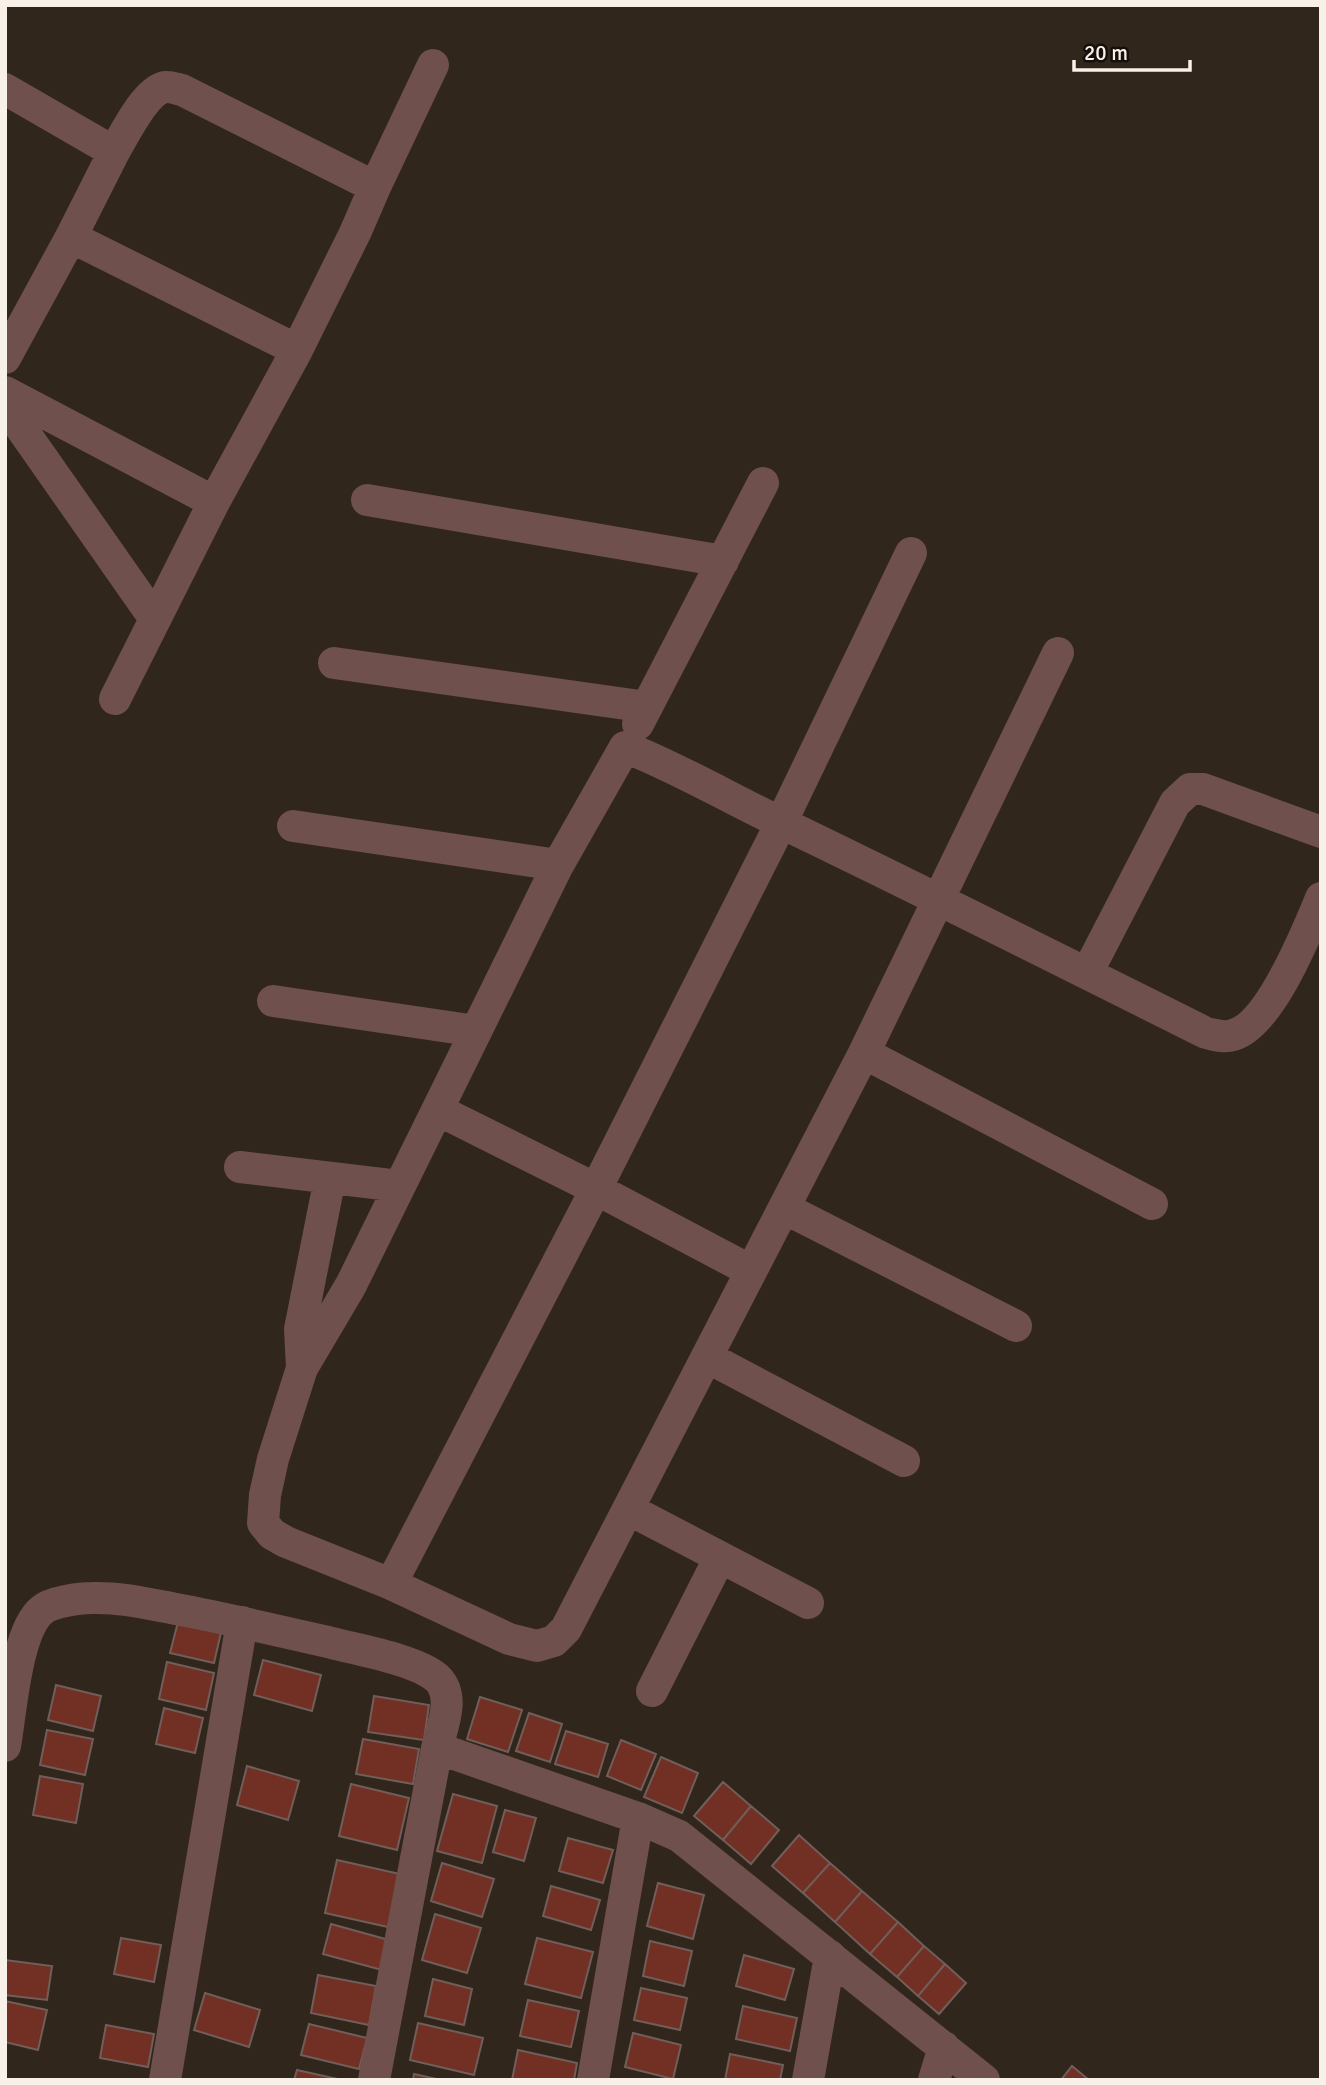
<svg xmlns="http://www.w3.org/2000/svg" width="1326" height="2085" font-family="Signika,sans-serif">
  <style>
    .building { fill: #713023; stroke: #705e5a; stroke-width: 2 }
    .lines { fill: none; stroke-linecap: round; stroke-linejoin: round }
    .street { stroke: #6f504c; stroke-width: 32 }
  </style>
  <rect width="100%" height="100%" fill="#30261b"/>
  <!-- building -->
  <path class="building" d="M179,1618L222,1628L214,1663L170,1653Z
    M263,1660L321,1675L312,1711L254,1695Z
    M167,1662L214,1673L206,1710L159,1699Z
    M56,1685L101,1696L93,1731L48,1720Z
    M374,1696L429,1705L424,1740L368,1732Z
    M480,1697L522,1710L508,1752L467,1739Z
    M164,1708L203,1718L195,1753L156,1744Z
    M529,1713L562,1724L550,1762L516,1751Z
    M47,1730L93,1739L85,1775L40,1765Z
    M566,1731L608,1744L598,1777L555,1764Z
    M363,1739L419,1749L413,1784L356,1774Z
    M621,1740L656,1754L641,1790L607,1776Z
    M661,1757L698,1773L682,1813L644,1797Z
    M247,1766L299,1781L288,1820L237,1805Z
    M40,1776L83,1784L76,1823L33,1815Z
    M723,1782L751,1806L723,1840L694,1816Z
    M351,1784L409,1798L397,1850L339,1836Z
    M453,1794L497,1806L482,1863L437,1851Z
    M751,1806L779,1830L751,1864L723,1840Z
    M505,1810L536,1818L524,1861L493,1852Z
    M799,1835L830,1863L803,1893L772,1866Z
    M568,1838L613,1850L603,1883L559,1871Z
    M337,1860L400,1874L388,1927L325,1913Z
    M442,1863L494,1879L482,1917L431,1901Z
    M830,1863L862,1891L835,1922L803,1893Z
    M658,1883L704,1895L693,1939L647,1926Z
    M551,1886L600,1900L591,1930L543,1916Z
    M862,1891L898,1922L870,1954L835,1922Z
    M435,1914L481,1928L467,1973L422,1960Z
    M898,1922L924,1946L897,1977L870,1954Z
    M331,1924L389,1940L382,1970L323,1954Z
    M121,1938L161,1945L154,1982L114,1974Z
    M537,1938L593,1952L581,1998L525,1984Z
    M650,1941L692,1951L684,1986L643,1976Z
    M924,1946L945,1964L918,1996L897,1977Z
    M744,1955L794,1969L785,2000L736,1986Z
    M5,1960L52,1966L47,2000L5,1995Z
    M945,1964L966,1983L939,2014L918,1996Z
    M318,1975L376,1986L369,2025L311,2013Z
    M433,1979L472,1989L464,2025L425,2016Z
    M641,1988L687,1998L680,2030L634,2020Z
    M205,1993L260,2010L249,2047L194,2030Z
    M528,2000L579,2011L571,2047L520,2036Z
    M5,2001L47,2010L38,2050L5,2042Z
    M743,2006L797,2018L790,2051L736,2039Z
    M418,2023L483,2038L474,2075L410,2060Z
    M309,2024L367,2038L359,2069L301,2055Z
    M106,2025L154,2034L148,2067L100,2058Z
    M633,2033L681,2045L673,2079L625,2067Z
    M518,2050L577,2063L574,2080H512Z
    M730,2054L783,2065L780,2080H725Z
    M1072,2066L1089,2080H1061Z
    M297,2070L342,2080H294Z
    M414,2074L441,2080H413Z"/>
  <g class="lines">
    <!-- street -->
    <path class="street" d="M5,89L114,152L71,237L5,358
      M375,187L433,65
      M71,237L297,350L355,233L375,187L182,90C177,89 170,86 165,87C145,91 124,135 114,152
      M5,392L214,502
      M5,405L155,619
      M367,500L723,561
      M1058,653L864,1053L566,1629L554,1641L537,1646L509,1639L391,1584L286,1542L272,1534L263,1523L265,1495L273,1459L302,1368L351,1285L558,865L625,747C683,770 736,802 792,828C931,895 1068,964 1206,1033C1215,1035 1224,1038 1233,1035C1270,1025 1307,932 1321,898
      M334,663L647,707
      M115,699L214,502L297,350
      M638,724L763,483
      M293,826L558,865
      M1087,973L1175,803L1190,789H1203L1321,832
      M273,1001L476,1031
      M864,1053L1152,1204
      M438,1110L596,1189L751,1271
      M240,1167L399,1186
      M784,1208L1016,1326
      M707,1357L904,1461
      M302,1368L300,1329L330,1178
      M628,1509L808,1603
      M391,1584L596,1189L781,823L911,553
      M652,1691L720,1557
      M5,1746C11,1713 16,1631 42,1610C51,1602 80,1598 92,1598C120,1597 149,1604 176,1609C229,1619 280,1631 332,1643C358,1650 417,1660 437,1678C456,1696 442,1727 437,1748L374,2080
      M437,1748L638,1818L679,1836L984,2080
      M165,2080L242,1622
      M593,2080L638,1818
      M808,2080L830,1956
      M934,2080L944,2047"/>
  </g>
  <!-- border -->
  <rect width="1326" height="2085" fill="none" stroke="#f8f1ea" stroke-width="14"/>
  <!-- scale -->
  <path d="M1074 60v10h116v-10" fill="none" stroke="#f8f1ea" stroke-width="3.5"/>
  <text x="1084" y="60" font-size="21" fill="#f8f1ea" stroke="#15100b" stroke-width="5" paint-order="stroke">20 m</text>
</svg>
